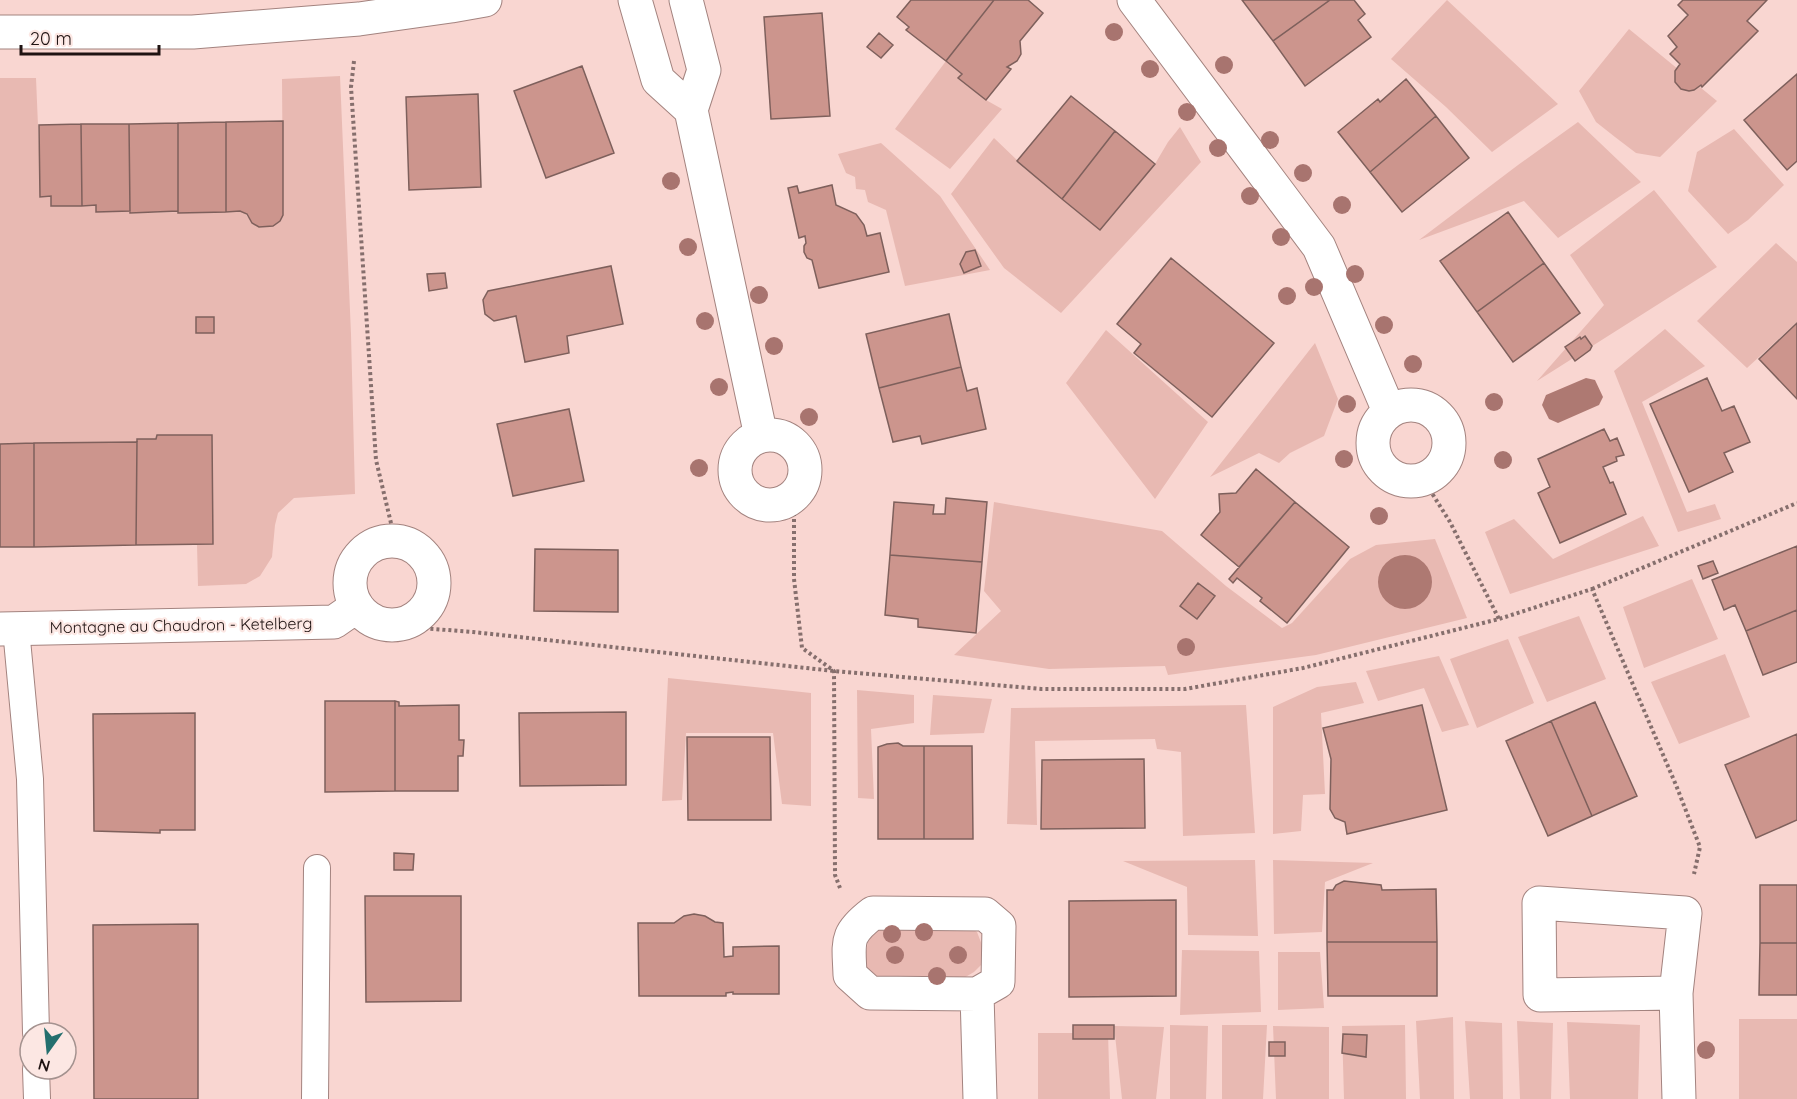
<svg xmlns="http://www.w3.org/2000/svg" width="1797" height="1099" font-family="Quicksand,sans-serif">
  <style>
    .green { fill: #e8b9b2; fill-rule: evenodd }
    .water { fill: #ae7972 }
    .building { fill: #cc958d; stroke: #7e605c; stroke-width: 1.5 }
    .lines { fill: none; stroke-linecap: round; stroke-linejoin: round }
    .service-casing { stroke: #a3837f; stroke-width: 28 }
    .minor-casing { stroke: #a3837f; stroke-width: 35 }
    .path { stroke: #866f6d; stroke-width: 4; stroke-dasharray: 3 3; stroke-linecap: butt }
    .service { stroke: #fff; stroke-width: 26 }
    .minor { stroke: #fff; stroke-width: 33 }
    .tree { fill: #a8746f }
    .labels { text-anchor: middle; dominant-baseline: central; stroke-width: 4.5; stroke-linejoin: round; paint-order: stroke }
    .street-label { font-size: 16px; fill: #1f1312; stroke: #fce7e3 }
  </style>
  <rect width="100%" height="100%" fill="#f9d6d1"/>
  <!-- green -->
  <path class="green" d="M1447,0L1558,104L1492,152L1446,107L1391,59Z
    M1629,29L1717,101L1660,157L1636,153L1615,137L1596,122L1579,91Z
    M946,61L962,74L958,78L986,100L1002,109L950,169L895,129Z
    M340,76L351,334L355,494L294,498L278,513L275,525L272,557L260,576L246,584L198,586L197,544H212L157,435L156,439H137V442L0,444V78H36L41,197L51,196L52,206L96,205L130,211L131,213L240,211C248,214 248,219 254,223C265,230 278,227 283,215L282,79ZM196,317H214V333L196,332Z
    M1578,122L1641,182L1558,238L1524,201L1419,240L1518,165Z
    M1180,127L1201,162L1061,313L1004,268L951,194L994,138L1018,161L1100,230L1155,164L1168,142Z
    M1734,129L1784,185L1748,220L1728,234L1688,191L1697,152Z
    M881,143L940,196L990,270L905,286L886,210L868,202L865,190L856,189L855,177L846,173L838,154Z
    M1654,190L1717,267L1537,381L1604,305L1570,255Z
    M1776,243L1797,262V322L1747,368L1697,321Z
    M1665,329L1705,366L1642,402L1687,512L1715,504L1721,519L1678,532L1614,371Z
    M1106,330L1208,422L1155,499L1066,383Z
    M1315,343L1338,399L1324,436L1290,453L1279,463L1259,453L1210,477Z
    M994,502L1162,531L1226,586L1282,628L1292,623L1350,559L1376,545L1435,539L1467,618L1316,655L1168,675L1165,666L1049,669L954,655L1001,611L984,591Z
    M1643,516L1659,546L1510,594L1485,532L1514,519L1553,559Z
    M1692,579L1718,639L1644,668L1623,607Z
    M1579,616L1606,679L1547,702L1518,637Z
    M1508,639L1534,703L1477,728L1450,659Z
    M1725,654L1750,717L1679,744L1651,682Z
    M1439,656L1469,725L1442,732L1424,688L1378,701L1366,671Z
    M668,678L811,693V806L782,804L773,733H686L682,800L662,801Z
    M1356,682L1364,703L1321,713L1325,794L1303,795L1301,831L1273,834V707L1317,687Z
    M857,690L914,695V723L871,729L874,799L858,798Z
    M933,695L992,699L984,733L930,735Z
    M1246,705L1255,833L1183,836L1181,752L1157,749L1155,739L1035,741L1037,825L1007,824L1011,708Z
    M1255,860L1258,936L1188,935L1187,887L1123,861Z
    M1273,860L1373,863L1325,882L1322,932L1274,934Z
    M884,924H963L977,932L982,945V964L974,972L962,979L884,981L867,969L865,956L869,938Z
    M1182,950L1259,951L1261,1012L1180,1015Z
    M1278,952H1320L1324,1008L1278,1010Z
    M1453,1017L1454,1099H1420L1416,1021Z
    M1739,1019H1797V1099H1739Z
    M1465,1021L1502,1023L1503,1099H1470Z
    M1517,1021L1553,1023L1551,1099H1520Z
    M1567,1022L1640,1025L1638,1099H1570Z
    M1170,1025L1208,1026L1206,1099H1170Z
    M1222,1025H1267L1263,1099H1222Z
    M1405,1025L1406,1099H1344L1342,1026Z
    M1114,1026L1164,1027L1156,1099H1122Z
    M1273,1026L1329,1027V1099H1276Z
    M1038,1033H1108L1110,1099H1038Z"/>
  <!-- water -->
  <path class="water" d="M1586,378L1595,380L1603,397L1599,405L1558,423L1549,419L1542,405L1546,395Z
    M1378 582a27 27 0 1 1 54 0a27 27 0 1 1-54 0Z"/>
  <!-- building -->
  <path class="building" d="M911,0H994L946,61L906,30L909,27L897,17Z
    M994,0H1028L1043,13L1020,41L1021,54L1017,61L1007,67L1011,69L986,100L958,78L962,74L946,61Z
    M1242,0H1330L1273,41Z
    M1330,0H1354L1365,14L1358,20L1371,37L1305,86L1273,41Z
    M1683,0H1767L1747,21L1758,31L1702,87L1701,85L1694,90L1689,91L1681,89L1675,82V71L1680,64L1670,54L1677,47L1668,36L1688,15L1678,5Z
    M822,13L830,116L771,119L764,17Z
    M879,33L893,45L881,58L867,47Z
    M582,66L614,153L546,178L514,91Z
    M1797,74V161L1787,170L1744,120Z
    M1406,79L1436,116L1370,172L1338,132L1378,99L1380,102Z
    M478,94L481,187L409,190L406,97Z
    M1071,96L1115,131L1062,199L1017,161Z
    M1436,116L1469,158L1402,212L1370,172Z
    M283,121V215L280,221L273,226L259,227L252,223L247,214L240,211L226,212V122Z
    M226,122V212L178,213V123Z
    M178,123V211L130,213L129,124Z
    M81,124H129L130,211L96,212V205L82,206Z
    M81,124L82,206H51V196L40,197L39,125Z
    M1115,131L1155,164L1100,230L1062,199Z
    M832,185L836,205L856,214L864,225L867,236L880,233L889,272L819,288L812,260L807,258L804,252V246L806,243L805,236L799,238L788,188L797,186L799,193Z
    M1508,212L1544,263L1477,312L1440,261Z
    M975,250L981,266L964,273L960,264L966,252Z
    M1171,258L1274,343L1212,417L1134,353L1141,344L1117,324Z
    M1544,263L1580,313L1513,362L1477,312Z
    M611,266L623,324L567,336L569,353L525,362L516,316L494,321L485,314L483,300L488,291Z
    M445,273L447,288L429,291L427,274Z
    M949,314L961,367L879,388L866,334Z
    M196,317H214V333H196Z
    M1797,323V399L1759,359Z
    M1585,336L1592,346L1590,350L1575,361L1565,347L1580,337L1581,339Z
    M961,367L967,391L977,388L986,429L922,444L920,436L893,442L879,388Z
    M1707,378L1722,411L1734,406L1750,442L1724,453L1733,472L1689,492L1650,404Z
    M569,409L584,481L513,496L497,424Z
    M1604,429L1610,441L1617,438L1624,455L1616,457L1617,461L1603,467L1610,483L1613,482L1626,514L1560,543L1538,493L1550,487L1538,459Z
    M157,435H212L213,544L136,545L137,439H156Z
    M137,442L136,545L34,547V443Z
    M34,443V547H0V444Z
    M1256,469L1295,502L1239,567L1201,535L1220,512L1219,494L1236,493Z
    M946,498L987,502L982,562L890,555L894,502L934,505L933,514H945Z
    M1295,502L1349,547L1287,623L1260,601L1262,598L1237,578L1233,583L1229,579Z
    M1797,546V610L1746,631L1735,605L1724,610L1712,580Z
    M535,549L618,550V612L534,611Z
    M890,555L982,562L976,633L918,627V619L885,615Z
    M1713,561L1718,573L1703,579L1698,566Z
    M1198,583L1215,596L1197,619L1180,606Z
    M1797,610V662L1763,675L1746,631Z
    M325,701H395V791L325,792Z
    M395,701L399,702V706L459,705V740H464L463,756H458V791H395Z
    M1595,702L1637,796L1592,816L1551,721Z
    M1422,705L1447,810L1347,834L1345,822L1335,818L1330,809L1331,759L1323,728Z
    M626,712V785L520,786L519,713Z
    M195,713V830H160V833L94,831L93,714Z
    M1551,721L1592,816L1548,836L1506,741Z
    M1797,734V820L1756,838L1725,765Z
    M687,737H770L771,820H688Z
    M898,743L903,746H924V839H878V747L887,744Z
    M924,746H972L973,839H924Z
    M1144,759L1145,828L1041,829L1042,760Z
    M394,853L414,854L413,870H394Z
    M1344,881L1381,885L1382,890L1436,889L1437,942H1327V890H1333L1336,885Z
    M1760,885H1797V943H1760Z
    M365,896H461V1001L366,1002Z
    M1176,900V996L1069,997V901Z
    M694,914L705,916L715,922L723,923L724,957L733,956V947L779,946V994H733V992L726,993V996H639L638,923H674L684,916Z
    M198,924V1099H94L93,925Z
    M1327,942H1437V996H1328Z
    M1760,943H1797V995H1759Z
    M1073,1025H1114V1039H1073Z
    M1343,1034L1367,1035L1366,1057L1342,1053Z
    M1269,1042H1285V1056H1269Z"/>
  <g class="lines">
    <defs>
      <path id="service" d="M16,629L30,779L36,1033
        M36,1069L37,1099
        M315,1099L317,868"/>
      <path id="minor" d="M635,0L658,80L691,110
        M686,0L704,70L691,110L761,436
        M1134,0L1319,247L1389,411
        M0,32H193L359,19L451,6L485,0
        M1373 443a38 38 0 1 1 76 0a38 38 0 1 1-76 0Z
        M735 470a35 35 0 1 1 70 0a35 35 0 1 1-70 0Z
        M350 583a42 42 0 1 1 84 0a42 42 0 1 1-84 0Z
        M0,629L334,622L357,606
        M873,913L985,914L999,926L998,982L977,994L870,993L850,975C849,942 844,935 873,913Z
        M1676,993L1540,995L1539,903L1685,913L1676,993L1679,1099
        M977,994L980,1099"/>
    </defs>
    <!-- service casing -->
    <use href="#service" class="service-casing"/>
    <!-- minor casing -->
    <use href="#minor" class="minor-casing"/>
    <!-- path -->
    <path class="path" d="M354,61L351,87L376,460L395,540
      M1423,479L1450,522L1499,619
      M794,495V579L802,648L834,671L835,875L840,888
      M1592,589L1797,503
      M407,624L421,628L473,632L834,671L1041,689H1185L1303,668L1499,619L1592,589L1676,785L1700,847L1694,874"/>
    <!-- service -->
    <use href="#service" class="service"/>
    <!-- minor -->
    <use href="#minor" class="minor"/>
  </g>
  <!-- trees -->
  <g class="tree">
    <circle cx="1114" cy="32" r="9"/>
    <circle cx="1224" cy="65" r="9"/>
    <circle cx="1150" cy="69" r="9"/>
    <circle cx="1187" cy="112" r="9"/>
    <circle cx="1270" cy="140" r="9"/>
    <circle cx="1218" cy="148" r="9"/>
    <circle cx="1303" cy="173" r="9"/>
    <circle cx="671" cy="181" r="9"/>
    <circle cx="1250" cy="196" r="9"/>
    <circle cx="1342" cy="205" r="9"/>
    <circle cx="1281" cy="237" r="9"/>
    <circle cx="688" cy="247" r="9"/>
    <circle cx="1355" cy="274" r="9"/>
    <circle cx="1314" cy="287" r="9"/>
    <circle cx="759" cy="295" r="9"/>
    <circle cx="1287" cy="296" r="9"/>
    <circle cx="705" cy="321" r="9"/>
    <circle cx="1384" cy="325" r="9"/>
    <circle cx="774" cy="346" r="9"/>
    <circle cx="1413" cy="364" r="9"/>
    <circle cx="719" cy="387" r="9"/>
    <circle cx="1494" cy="402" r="9"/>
    <circle cx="1347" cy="404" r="9"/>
    <circle cx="809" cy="417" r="9"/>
    <circle cx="1344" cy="459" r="9"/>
    <circle cx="1503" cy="460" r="9"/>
    <circle cx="699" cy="468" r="9"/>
    <circle cx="1379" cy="516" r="9"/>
    <circle cx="1186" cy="647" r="9"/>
    <circle cx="924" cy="932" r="9"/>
    <circle cx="892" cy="934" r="9"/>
    <circle cx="895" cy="955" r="9"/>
    <circle cx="958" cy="955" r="9"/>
    <circle cx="937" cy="976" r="9"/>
    <circle cx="1706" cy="1050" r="9"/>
  </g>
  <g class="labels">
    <!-- street labels -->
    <g class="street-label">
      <text transform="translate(181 625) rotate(-1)">Montagne au Chaudron - Ketelberg</text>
    </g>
  </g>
  <!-- north arrow -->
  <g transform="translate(48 1051) rotate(195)"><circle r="28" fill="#fce7e3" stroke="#a4928f" stroke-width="1.5"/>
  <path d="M0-4.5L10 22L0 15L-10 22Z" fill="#246f6e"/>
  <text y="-9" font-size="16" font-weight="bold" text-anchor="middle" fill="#1f1312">N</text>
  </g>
  <!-- scale -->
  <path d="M21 45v9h138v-9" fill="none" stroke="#1f1312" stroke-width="3"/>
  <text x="30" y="45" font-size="18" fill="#1f1312" stroke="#fce7e3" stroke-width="4.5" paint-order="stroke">20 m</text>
</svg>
